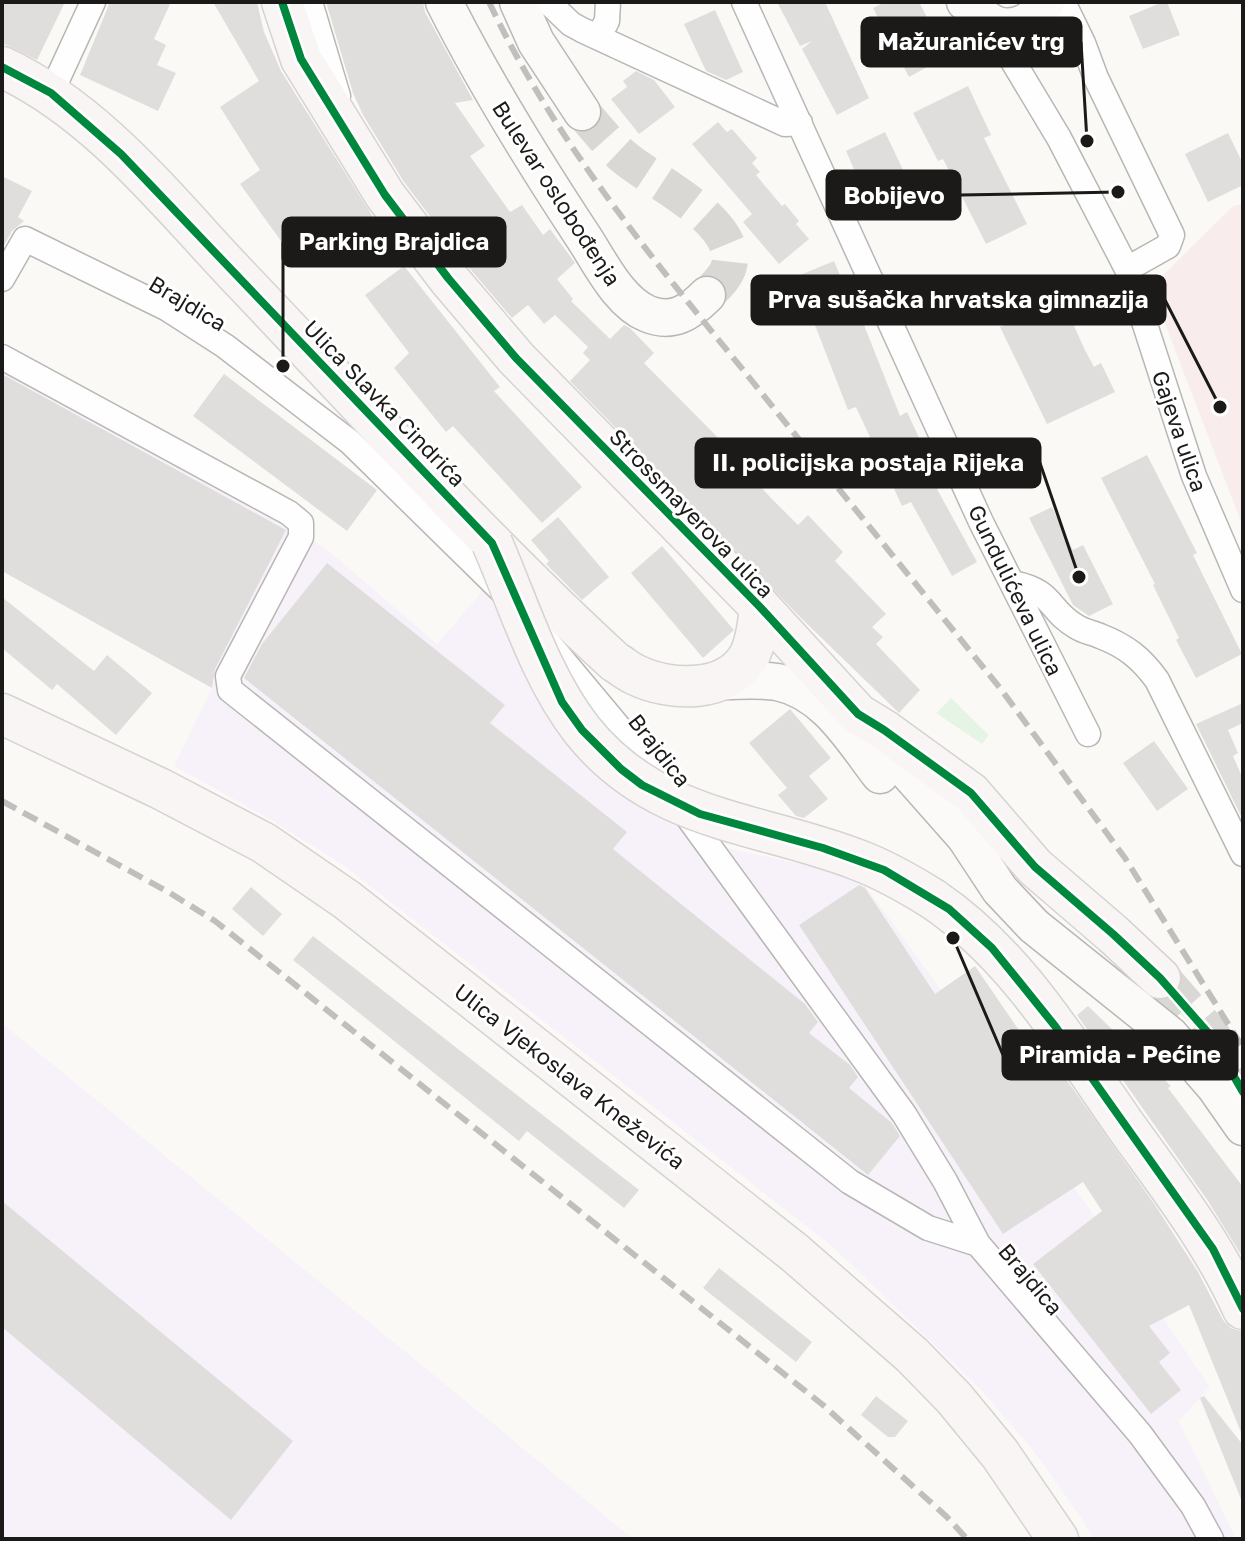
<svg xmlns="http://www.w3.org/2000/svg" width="1245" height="1541" font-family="'Golos Text',sans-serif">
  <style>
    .industrial { fill: #f7f2fa }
    .education { fill: #f8eced }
    .green { fill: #e6f4e6 }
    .building { fill: #e0dedc }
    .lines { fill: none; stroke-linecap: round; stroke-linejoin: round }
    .secondary-tunnel { stroke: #d9d8d5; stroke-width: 36; stroke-dasharray: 36 18; stroke-linecap: butt }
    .primary-tunnel { stroke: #d9d8d5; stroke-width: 40; stroke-dasharray: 40 20; stroke-linecap: butt }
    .street-casing { stroke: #b8b7b5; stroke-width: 27 }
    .secondary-casing { stroke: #b8b7b5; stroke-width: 39 }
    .primary-casing { stroke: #d4d3d2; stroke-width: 43 }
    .street { stroke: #fefefe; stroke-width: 24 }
    .secondary { stroke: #fcfaf9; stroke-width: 36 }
    .primary { stroke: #f9f5f4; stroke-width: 40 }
    .rail { stroke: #c0bfbe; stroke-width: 6; stroke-dasharray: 16 8; stroke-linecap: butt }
    .primary-bridge-casing { stroke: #d4d3d2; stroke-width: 43; stroke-linecap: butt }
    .primary-bridge { stroke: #f9f5f4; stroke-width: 40 }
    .cycleway-casing { stroke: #fff; stroke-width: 13 }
    .cycleway { stroke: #00873e; stroke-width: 8 }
    .labels { text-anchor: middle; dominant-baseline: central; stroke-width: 6; stroke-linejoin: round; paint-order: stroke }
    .street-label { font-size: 22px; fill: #1b1a18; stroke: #fff }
    .leader { fill: none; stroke: #1b1a18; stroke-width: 3 }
    .callout-dot { fill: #1b1a18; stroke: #fff; stroke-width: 3 }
    .callout { fill: #1b1a18; stroke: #1b1a18; stroke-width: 3 }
    .callout-label { font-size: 24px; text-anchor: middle; font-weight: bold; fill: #fff }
  </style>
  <rect width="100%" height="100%" fill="#fbf9f6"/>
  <!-- industrial -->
  <path class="industrial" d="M2,366L295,528L329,551L437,644L485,588L541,705L575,750L609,783L647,810L714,845L832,871L864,884L929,973L1210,1387L1179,1421L1236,1539H1094L1076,1510L1032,1449L982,1391L833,1247L343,865L273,821L174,766L212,688L2,571Z
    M2,1023L456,1393L633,1539H2Z"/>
  <!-- education -->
  <path class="education" d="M1243,204V527L1151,287L1233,206Z"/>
  <!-- green -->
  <path class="green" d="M951,698L989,735L982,744L936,713Z
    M1169,973L1201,1015L1242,1080L1239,1079L1203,1035L1152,988Z"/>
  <!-- building -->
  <path class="building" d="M2,2H65L37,60L2,43Z
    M110,2H171L154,39L166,45L157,65L176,73L158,111L80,75Z
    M213,2H257L264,32L281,71L373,217L353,231L349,225L296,262L240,184L260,170L220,107L259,81Z
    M326,2H423L425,12L473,100L455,103L485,146L470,156L510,212L522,205L543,235L550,229L570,256L575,263L557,279L573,299L571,301L610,339L624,325L630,328L654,353L644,363L749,469L747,472L770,497L798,525L808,515L843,552L835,561L886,614L872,627L883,637L876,644L920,690L899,713L803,620L570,381L590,360L583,353L588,347L555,315L544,324L528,305L512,318L466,264L404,182L363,115L353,93Z
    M777,2H825L869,98L837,115L802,49L812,41L800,46Z
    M885,2H919L947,56L909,77L873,8Z
    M1163,2H1167L1180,35L1143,49L1129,16Z
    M715,10L743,72L726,80L706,71L684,24Z
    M636,71L654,80L675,107L639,134L611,99L627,87L623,81Z
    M968,86L991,135L984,138L1027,224L986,244L943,159L938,161L913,113Z
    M718,122L727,132L732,129L757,158L752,163L760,172L756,175L782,206L785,204L799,221L796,224L809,239L779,264L743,222L752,214L692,144Z
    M885,132L905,174L864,192L846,151Z
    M1228,133L1243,164V185L1208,202L1185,154Z
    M2,176L32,191L18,217L24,221L12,231L2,249Z
    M834,261L859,321L862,320L900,416L907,412L942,487L937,489L977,562L952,576L911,502L902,506L856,407L848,410L811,315L796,321L781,283Z
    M404,266L500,387L494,391L582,487L542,523L453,426L446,432L394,368L409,353L365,295Z
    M1067,294L1081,323L1074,326L1085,350L1094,367L1101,363L1115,392L1047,424L1000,327Z
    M2,374L286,530L215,669L212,688L2,571Z
    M224,374L377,490L347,531L193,416Z
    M1147,455L1197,553L1193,555L1242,654L1196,678L1176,640L1179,638L1153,585L1155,584L1101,478Z
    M1052,507L1073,550L1083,545L1113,604L1089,616L1073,605L1029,518Z
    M558,517L609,577L582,600L546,564L549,561L531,540Z
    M662,546L734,630L703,658L631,573Z
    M327,563L505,705L490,723L627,832L613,849L805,1004L818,1022L809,1033L850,1065L858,1077L849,1088L892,1123L900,1136L868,1175L244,678L262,644Z
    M2,597L94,671L107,655L152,693L116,735L57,684L52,690L2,648Z
    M1243,703V723L1228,730L1238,753L1233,756L1243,779V820L1196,724Z
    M790,709L831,758L809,776L828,799L804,818L796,816L778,795L787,788L749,743Z
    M1154,741L1188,789L1157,811L1123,763Z
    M859,885L865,888L935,994L975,966L1038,1058L1047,1052L1155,1205L1198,1272L1223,1320L1231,1328L1243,1332V1437L1189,1305L1149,1326L1170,1353L1159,1362L1181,1390L1151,1414L1033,1264L1102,1211L1083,1182L1003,1234L799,925Z
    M251,887L282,914L263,936L232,909Z
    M313,936L639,1190L624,1208L527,1131L519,1141L293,960Z
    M1088,1006L1171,1086L1168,1088L1243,1187V1258L1208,1201L1077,1015Z
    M2,1201L293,1441L231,1520L2,1327Z
    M719,1268L812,1342L796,1362L703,1288Z
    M876,1396L908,1421L895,1437H888L861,1415Z
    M1204,1396L1243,1445V1504L1200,1398Z"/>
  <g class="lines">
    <!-- secondary-tunnel -->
    <path class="secondary-tunnel" d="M582,112C596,127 609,145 625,158C654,182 730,217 730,259C730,274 717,285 707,295"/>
    <!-- primary-tunnel -->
    <path class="primary-tunnel" d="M1160,978L1210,1035L1243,1092"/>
    <defs>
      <path id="street" d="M310,2L338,96
        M548,2L571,24L582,30L785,124L800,123
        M744,2L981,522L1088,734
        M1063,2L1083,43L1096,78L1172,235L1168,246L1127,269
        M996,25L1008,53L1059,138L1127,269L1194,476L1243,590
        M598,37L607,21L608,2
        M51,93L93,2
        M2,279L25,239L166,308L225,346L350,442L505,594
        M2,357L289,513L301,523V537L228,676L230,690L850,1182L928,1228L978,1244
        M1012,583C1055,591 1047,610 1077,627C1083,631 1093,633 1100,636C1126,646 1141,658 1157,680L1243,854
        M540,633L647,761L904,1114L945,1181L978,1244L1140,1434L1193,1506L1211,1539"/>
      <path id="secondary" d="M444,2C485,83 532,159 582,235C599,260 618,302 648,314C673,324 690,312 707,295
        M518,2L536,42L582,112
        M965,2C974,9 986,21 997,25C1016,31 1037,19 1046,2
        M721,681C740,681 759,679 777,682C826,692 852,739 880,775
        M874,734L965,837L1000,890L1034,926L1170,1035L1215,1087L1243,1127"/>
      <path id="primary" d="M282,2L301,59L385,195L448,278L516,358L760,607L858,714L884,730L971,793L1035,867L1113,934L1160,978
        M2,67C97,111 166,200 237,275C361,405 483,541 615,662C622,666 629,672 636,675C671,692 728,693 749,656C757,641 758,623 760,607
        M2,714L161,789L264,843L347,900L468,995L795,1253L912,1355L954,1398L1000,1454L1058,1539
        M933,899C1016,955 1069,1045 1125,1125C1168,1185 1213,1242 1243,1309"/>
    </defs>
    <!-- street casing -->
    <use href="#street" class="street-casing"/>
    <!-- secondary casing -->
    <use href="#secondary" class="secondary-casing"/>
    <!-- primary casing -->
    <use href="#primary" class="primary-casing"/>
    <!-- street -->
    <use href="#street" class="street"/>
    <!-- secondary -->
    <use href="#secondary" class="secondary"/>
    <!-- primary -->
    <use href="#primary" class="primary"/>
    <!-- rail -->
    <path class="rail" d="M489,2C553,138 650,256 744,371C829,477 915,583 1000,688L1125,858L1243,1048
      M2,801L170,893L215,921L823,1405L947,1517L967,1539"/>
    <defs>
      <path id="primary-bridge" d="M492,543C519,605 540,676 582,730C655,822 757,821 858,860C885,870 909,884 933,899"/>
    </defs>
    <!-- primary-bridge casing -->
    <use href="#primary-bridge" class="primary-bridge-casing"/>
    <!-- primary-bridge -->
    <use href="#primary-bridge" class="primary-bridge"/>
    <defs>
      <path id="cycleway" d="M282,2L301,59L385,195L448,278L516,358L760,607L858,714L884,730L971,793L1035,867L1113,934L1160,978L1210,1035L1243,1092
        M2,67L51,93L121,154L492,543L562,702L582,730L621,769L642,785L700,814L823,848L884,870L949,909L992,948L1055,1026L1213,1249L1243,1309"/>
    </defs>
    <!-- cycleway casing -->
    <use href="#cycleway" class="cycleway-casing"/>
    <!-- cycleway -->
    <use href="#cycleway" class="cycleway"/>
  </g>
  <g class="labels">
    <!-- street labels -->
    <g class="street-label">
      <text transform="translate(557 193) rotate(57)">Bulevar oslobođenja</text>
      <text transform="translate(188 303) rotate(31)">Brajdica</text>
      <text transform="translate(385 403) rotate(46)">Ulica Slavka Cindrića</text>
      <text transform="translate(1180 431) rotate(71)">Gajeva ulica</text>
      <text transform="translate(692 513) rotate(46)">Strossmayerova ulica</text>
      <text transform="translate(1016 590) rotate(64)">Gundulićeva ulica</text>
      <text transform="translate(660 750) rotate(52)">Brajdica</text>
      <text transform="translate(570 1076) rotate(38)">Ulica Vjekoslava Kneževića</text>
      <text transform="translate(1031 1279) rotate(50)">Brajdica</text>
    </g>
  </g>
  <!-- callouts -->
  <path class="leader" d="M1087 141L1081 42M1118 192L960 195M283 366L283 242M1220 407L1165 300M1079 577L1040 463M953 938L1003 1055"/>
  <g class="callout-dot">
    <circle cx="1087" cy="141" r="8"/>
    <circle cx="1118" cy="192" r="8"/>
    <circle cx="283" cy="366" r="8"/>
    <circle cx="1220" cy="407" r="8"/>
    <circle cx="1079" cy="577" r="8"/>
    <circle cx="953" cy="938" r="8"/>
  </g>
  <g class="callout">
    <rect x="862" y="18" width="219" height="48" rx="8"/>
    <rect x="827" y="171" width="133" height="48" rx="8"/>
    <rect x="283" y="218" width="222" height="48" rx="8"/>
    <rect x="752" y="276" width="413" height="48" rx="8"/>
    <rect x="696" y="439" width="344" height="48" rx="8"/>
    <rect x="1003" y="1031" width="234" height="48" rx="8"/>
  </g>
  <g class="callout-label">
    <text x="971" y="50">Mažuranićev trg</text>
    <text x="894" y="204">Bobijevo</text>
    <text x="394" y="250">Parking Brajdica</text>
    <text x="958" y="308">Prva sušačka hrvatska gimnazija</text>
    <text x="868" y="471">II. policijska postaja Rijeka</text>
    <text x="1120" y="1063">Piramida - Pećine</text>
  </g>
  <!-- border -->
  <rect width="1245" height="1541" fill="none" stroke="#1b1a18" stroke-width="8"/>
</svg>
